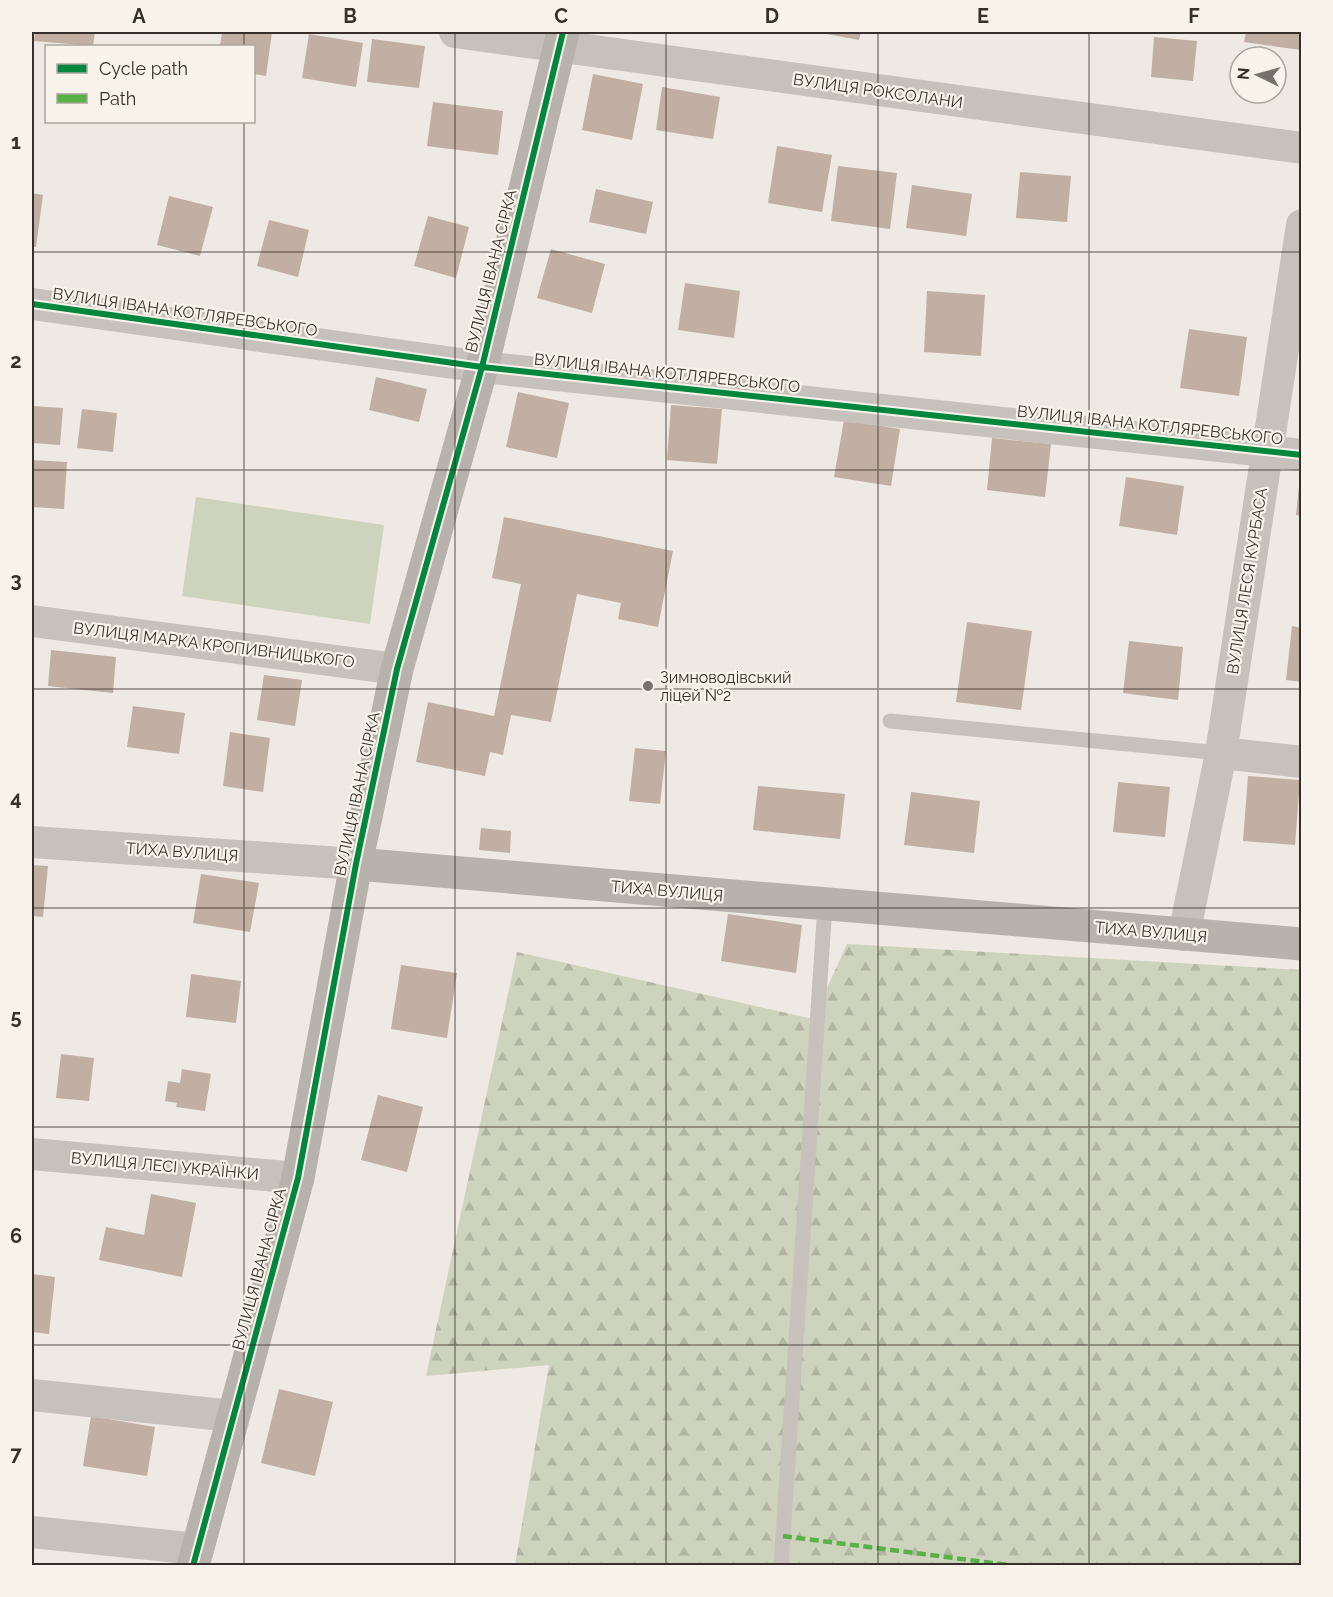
<svg xmlns="http://www.w3.org/2000/svg" width="1333" height="1597" font-family="Raleway,sans-serif">
  <style>
    .forest { fill: url(#forest-firs) }
    .garden { fill: #ced3bd }
    .building { fill: #c1afa4 }
    .lines { fill: none; stroke-linecap: round; stroke-linejoin: round }
    .lane { stroke: #c7c1bb; stroke-width: 15 }
    .street { stroke: #c7c1bb; stroke-width: 32 }
    .secondary { stroke: #b8b2ac; stroke-width: 33 }
    .quiet { stroke: #56b246; stroke-width: 4.5; stroke-dasharray: 9 4.5; stroke-linecap: butt }
    .cycleway-casing { stroke: #f9f4eb; stroke-width: 10 }
    .cycleway { stroke: #00873e; stroke-width: 6 }
    .grid { fill: none; stroke: #382f2a; stroke-width: 1.5; stroke-opacity: 0.55 }
    .poi-dot { fill: #78706a; stroke: #f9f4eb; stroke-width: 2 }
    .labels { text-anchor: middle; dominant-baseline: central; stroke-width: 4.5; stroke-linejoin: round; paint-order: stroke }
    .street-label { font-size: 16px; fill: #382f2a; stroke: #f9f4eb }
    .poi-label { font-size: 16px; fill: #382f2a; stroke: #f9f4eb; text-anchor: start }
    .neatline { fill: none; stroke: #382f2a; stroke-width: 2 }
    .grid-label { font-size: 20px; text-anchor: middle; font-weight: bold; fill: #382f2a }
  </style>
  <defs>
    <pattern id="forest-firs" width="22" height="20" patternUnits="userSpaceOnUse" patternTransform="scale(1.5)"><rect width="22" height="20" fill="#ced3bd"/><path d="M5 1l3.5 6h-7zM16 11l3.5 6h-7z" fill="#b2b5a3"/></pattern>
  </defs>
  <rect width="100%" height="100%" fill="#eee9e2"/>
  <!-- forest -->
  <path class="forest" d="M847,944L1301,970V1565H515L549,1365L426,1376L517,952L813,1019Z"/>
  <!-- garden -->
  <path class="garden" d="M196,497L384,525L370,624L182,596Z"/>
  <!-- building -->
  <path class="building" d="M35,32H95L93,46L34,41Z
    M222,32H272L266,76L254,74V46H220Z
    M1246,32H1302L1301,50L1244,42Z
    M821,33V32H861L859,40Z
    M309,34L363,43L356,87L302,78Z
    M1154,37L1197,41L1193,81L1151,77Z
    M372,39L425,46L419,88L367,82Z
    M593,74L643,84L632,140L582,130Z
    M662,87L720,97L713,139L656,130Z
    M433,102L503,111L498,155L427,146Z
    M777,146L832,155L822,212L768,203Z
    M838,166L897,173L890,229L831,221Z
    M1020,172L1071,176L1067,222L1016,218Z
    M912,185L972,194L966,236L906,228Z
    M596,189L653,202L646,234L589,222Z
    M32,193L43,195L36,247H32Z
    M169,196L213,207L200,256L157,245Z
    M428,216L469,227L456,278L414,266Z
    M269,220L309,230L298,277L257,266Z
    M551,249L605,264L592,313L537,298Z
    M685,283L740,291L734,338L678,330Z
    M927,291L985,295L981,356L924,352Z
    M1189,329L1247,337L1239,396L1180,388Z
    M376,377L427,389L419,422L369,410Z
    M518,392L569,403L557,458L506,447Z
    M671,405L722,409L717,464L667,460Z
    M32,406L63,408L60,445L32,443Z
    M82,409L117,413L113,452L77,448Z
    M844,420L900,429L891,486L834,477Z
    M992,438L1051,444L1045,497L987,490Z
    M32,460L67,462L64,509L32,507Z
    M1300,476H1302V516L1296,515Z
    M1126,477L1184,486L1177,535L1119,526Z
    M504,517L673,551L658,627L618,619L621,603L577,594L551,722L511,715L503,755L490,752L485,776L416,762L428,702L494,716L521,584L492,578Z
    M967,622L1032,631L1021,710L956,702Z
    M1292,626L1302,628V682L1286,680Z
    M1129,641L1183,647L1178,700L1123,693Z
    M51,650L116,657L113,693L48,686Z
    M264,675L302,680L295,726L257,720Z
    M133,706L185,713L179,754L127,747Z
    M230,732L270,738L263,792L223,786Z
    M635,748L666,751L660,804L629,801Z
    M1248,776L1300,780L1295,845L1243,841Z
    M1118,782L1170,787L1165,837L1113,832Z
    M758,786L845,794L840,839L753,830Z
    M911,792L980,801L974,853L904,845Z
    M481,828L511,831L510,853L479,850Z
    M32,865L48,866L43,917L32,916Z
    M201,874L259,883L250,932L193,923Z
    M728,914L802,925L796,973L721,961Z
    M401,965L457,973L447,1038L391,1029Z
    M191,974L241,981L236,1023L186,1017Z
    M61,1054L94,1058L89,1101L56,1098Z
    M182,1069L211,1074L205,1111L176,1107L177,1103L165,1101L168,1081L180,1083Z
    M378,1095L423,1107L407,1172L361,1160Z
    M151,1194L196,1203L182,1277L99,1260L106,1227L144,1235Z
    M32,1274L55,1277L49,1334L32,1332Z
    M279,1389L333,1402L315,1476L261,1463Z
    M91,1416L155,1427L147,1476L83,1466Z"/>
  <g class="lines">
    <!-- lane -->
    <path class="lane" d="M890,721L1221,753
      M781,1566L825,905"/>
    <!-- street -->
    <path class="street" d="M455,32L1302,148
      M32,304L482,367L1302,455
      M32,621L397,669
      M1221,753L1302,762
      M32,842L356,864
      M1184,935L1221,753L1302,225
      M32,1154L298,1178
      M32,1395L233,1416
      M32,1532L198,1549"/>
    <!-- secondary -->
    <path class="secondary" d="M356,864L1302,944
      M193,1566L298,1178L356,864L397,669L482,367L563,32"/>
    <!-- quiet -->
    <path class="quiet" d="M783,1536L1016,1566"/>
    <defs>
      <path id="cycleway" d="M32,304L482,367L1302,455
        M193,1566L298,1178L356,864L397,669L482,367L563,32"/>
    </defs>
    <!-- cycleway casing -->
    <use href="#cycleway" class="cycleway-casing"/>
    <!-- cycleway -->
    <use href="#cycleway" class="cycleway"/>
  </g>
  <!-- grid -->
  <path class="grid" d="M244,32V46M455,32V1566M666,32V1566M878,32V1566M1089,32V1566M244,122V1566M32,252H1302M32,470H1302M32,689H1302M32,908H1302M32,1127H1302M32,1345H1302"/>
  <!-- markers -->
  <circle class="poi-dot" cx="648" cy="686" r="6"/>
  <g class="labels">
    <!-- street labels -->
    <g class="street-label">
      <text transform="translate(878 91) rotate(8)">ВУЛИЦЯ РОКСОЛАНИ</text>
      <text transform="translate(491 271) rotate(-76)">ВУЛИЦЯ ІВАНА СІРКА</text>
      <text transform="translate(185 312) rotate(8)">ВУЛИЦЯ ІВАНА КОТЛЯРЕВСЬКОГО</text>
      <text transform="translate(667 373) rotate(6)">ВУЛИЦЯ ІВАНА КОТЛЯРЕВСЬКОГО</text>
      <text transform="translate(1150 425) rotate(6)">ВУЛИЦЯ ІВАНА КОТЛЯРЕВСЬКОГО</text>
      <text transform="translate(1247 581) rotate(-81)">ВУЛИЦЯ ЛЕСЯ КУРБАСА</text>
      <text transform="translate(214 645) rotate(7)">ВУЛИЦЯ МАРКА КРОПИВНИЦЬКОГО</text>
      <text transform="translate(357 794) rotate(-78)">ВУЛИЦЯ ІВАНА СІРКА</text>
      <text transform="translate(182 852) rotate(4)">ТИХА ВУЛИЦЯ</text>
      <text transform="translate(667 891) rotate(5)">ТИХА ВУЛИЦЯ</text>
      <text transform="translate(1151 932) rotate(5)">ТИХА ВУЛИЦЯ</text>
      <text transform="translate(165 1166) rotate(5)">ВУЛИЦЯ ЛЕСІ УКРАЇНКИ</text>
      <text transform="translate(259 1269) rotate(-75)">ВУЛИЦЯ ІВАНА СІРКА</text>
    </g>
    <!-- poi labels -->
    <g class="poi-label">
      <text x="660" y="677">Зимноводівський<tspan x="660" dy="18">ліцей №2</tspan></text>
    </g>
  </g>
  <!-- border -->
  <rect width="1333" height="1597" fill="none" stroke="#f9f4eb" stroke-width="66"/>
  <!-- legend -->
  <rect x="45" y="45" width="210" height="78" fill="#f9f4eb" stroke="#aca59e" stroke-width="1.5"/>
  <rect x="57" y="64" width="30" height="9" fill="#00873e" stroke="#aca59e" stroke-width="1.5"/>
  <text x="99" y="75" font-size="18" fill="#382f2a">Cycle path</text>
  <rect x="57" y="94" width="30" height="9" fill="#56b246" stroke="#aca59e" stroke-width="1.5"/>
  <text x="99" y="105" font-size="18" fill="#382f2a">Path</text>
  <!-- north arrow -->
  <g transform="translate(1258 75) rotate(275)"><circle r="28" fill="#f9f4eb" stroke="#aca59e" stroke-width="1.5"/>
  <path d="M0-4.5L10 22L0 15L-10 22Z" fill="#78706a"/>
  <text y="-9" font-size="16" font-weight="bold" text-anchor="middle" fill="#382f2a">N</text>
  </g>
  <rect x="33" y="33" width="1267" height="1531" class="neatline"/>
  <g class="grid-label">
    <text x="139" y="23">A</text>
    <text x="350" y="23">B</text>
    <text x="561" y="23">C</text>
    <text x="772" y="23">D</text>
    <text x="983" y="23">E</text>
    <text x="1194" y="23">F</text>
    <text x="16" y="149">1</text>
    <text x="16" y="368">2</text>
    <text x="16" y="587">3</text>
    <text x="16" y="805">4</text>
    <text x="16" y="1024">5</text>
    <text x="16" y="1243">6</text>
    <text x="16" y="1461">7</text>
  </g>
</svg>
